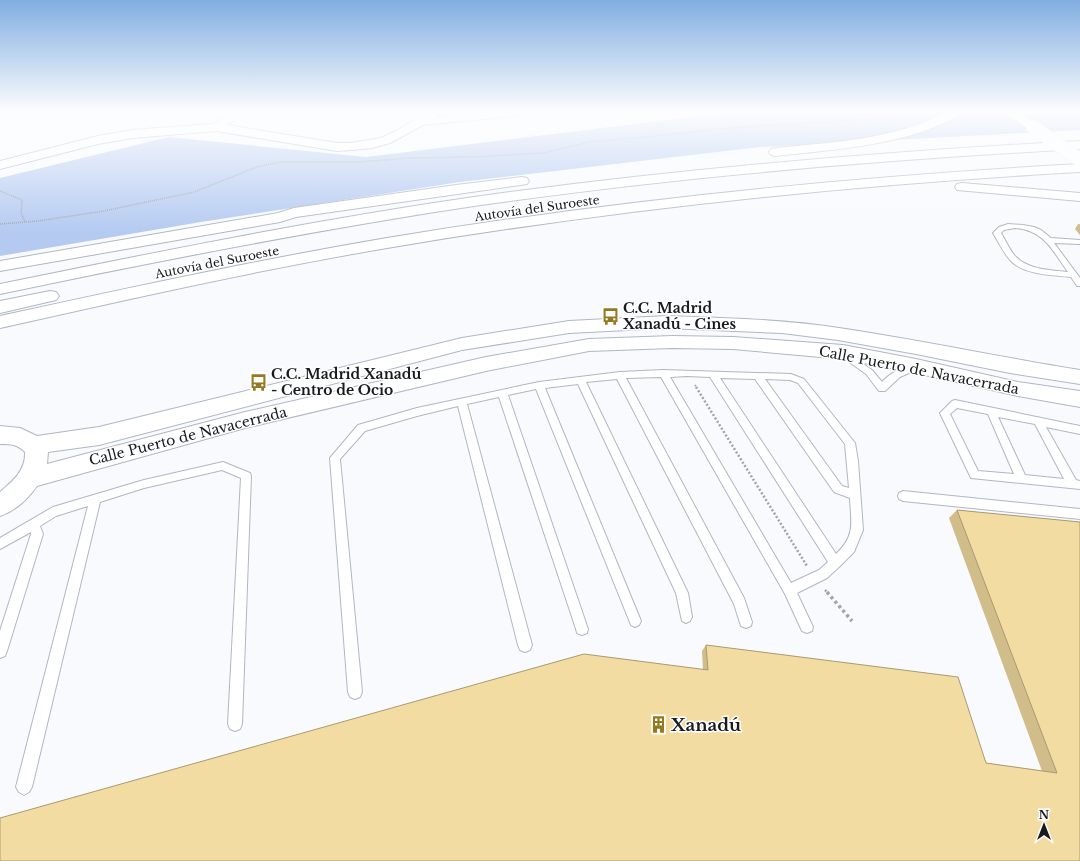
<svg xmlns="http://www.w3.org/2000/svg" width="1080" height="861" font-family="'Libre Baskerville',serif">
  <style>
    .green { fill: #b4caf1 }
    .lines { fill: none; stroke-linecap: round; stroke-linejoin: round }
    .lane-casing { stroke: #afb7c5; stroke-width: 2 }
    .street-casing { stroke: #afb7c5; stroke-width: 2 }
    .secondary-casing { stroke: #afb7c5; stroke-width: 2 }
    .highway-casing { stroke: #afb7c5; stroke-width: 2 }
    .path-far3 { stroke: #a2a4a8; stroke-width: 1.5; stroke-dasharray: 1 1; stroke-linecap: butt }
    .path-far2 { stroke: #a2a4a8; stroke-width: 2; stroke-dasharray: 1.5 1.5; stroke-linecap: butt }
    .path-far1 { stroke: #a2a4a8; stroke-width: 2.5; stroke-dasharray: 2 2; stroke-linecap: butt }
    .path { stroke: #a2a4a8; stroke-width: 3.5; stroke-dasharray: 3 3; stroke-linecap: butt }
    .lane { fill: #fff; fill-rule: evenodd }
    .street { fill: #fff; fill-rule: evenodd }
    .secondary { fill: #fff; fill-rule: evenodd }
    .highway { fill: #fff; fill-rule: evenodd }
    .secondary-bridge-casing { stroke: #afb7c5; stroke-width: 14; stroke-linecap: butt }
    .secondary-bridge { stroke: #fff; stroke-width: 14 }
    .wall { fill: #d0bd8a }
    .building { fill: #f2dca1; stroke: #a99a71 }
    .labels { text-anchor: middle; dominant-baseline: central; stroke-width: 3; stroke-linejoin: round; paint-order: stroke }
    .far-street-label { font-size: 12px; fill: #171a1f; stroke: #fff }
    .poi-label { font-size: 14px; font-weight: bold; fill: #171a1f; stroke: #fff; text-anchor: start }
    .street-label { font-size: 14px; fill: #171a1f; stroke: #fff }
    .near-poi-label { font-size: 17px; font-weight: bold; fill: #171a1f; stroke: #fff; text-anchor: start }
  </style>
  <rect width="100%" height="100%" fill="#f8fafd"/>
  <!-- green -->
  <path class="green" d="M724,113H1080V130L760,147L460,182L201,222L0,256V178L169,137L366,157Z"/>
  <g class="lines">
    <defs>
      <path id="lane" d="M1008,224L1023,225L1034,227L1041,230L1051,238L1080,240V244L1054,243L1080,278V286H1077L1071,277C1053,275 1026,275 1012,262C1004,254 999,243 993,233L999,227ZM1015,228C1045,231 1052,250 1068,272C1051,270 1029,270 1016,257C1010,251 1006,241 1001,233L1004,230Z
        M844,351L872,370L882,382C891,372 902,368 915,364L920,367L918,369L900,377L885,391H879L866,374L841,356L840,354Z
        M663,370L791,374L804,379L855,443L858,461L863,530L854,552L839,567L827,578L797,593L813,627L812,631L807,633L802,631L785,594L661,377L626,378L744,598L752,622L751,626L746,628L741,626L734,604L617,379L586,382L688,593L692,617L690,621L686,623L682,621L676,593L578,384L545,388L641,621L639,625L635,627L631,625L536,389L508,395L588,629L587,633L582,635L577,633L576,629L499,397L467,404L532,645L530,650L525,652L520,650L518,645L458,406L417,416L365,431L340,459L362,692L360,697L355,699L350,697L348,692L330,458L358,425L417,408L539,382L620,372ZM687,376L710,377L828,562L819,570L791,583L670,377ZM720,378L755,379L834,492L850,498C851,523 856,535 836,554ZM765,379L790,380L798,383L845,444L849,488L842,486Z
        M955,400L1080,426V434L1046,427L1076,480L1080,481V489L971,478L940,413L952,401ZM957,408L988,414L1014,474L978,471L950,414ZM998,417L1035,424L1064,479L1025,475Z
        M223,462L250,473L251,476L242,724L240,729L235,731L230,729L228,724L241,478L222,470L144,488L100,502L32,787L29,792L24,795L19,792L16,787L88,506L56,516L40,526L43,534L7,651L5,656L0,658V631L31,534V532L0,549V538L53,507L144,480Z
        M903,491L1080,509V519L903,501L899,499L898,496L899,493Z"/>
      <path id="street" d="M232,113H246L227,125L337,143H351L381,138L398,130L426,113H440L436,117L481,113H522L520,115L516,116L423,125L390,143L372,148L351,150L337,151L216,131L132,138L98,144L0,169V161L98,136L132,130L213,124Z"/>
      <path id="secondary" d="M1006,113H1020L1039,127L1037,130H1029Z
        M667,316C724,318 782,319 839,328C920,340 999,357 1080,370V384L1010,373L916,354L838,340L782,333L667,328L569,333L462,350L99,445L48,452L47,464L245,412L486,357L589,339L672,336L733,337L843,345L916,359L1018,382L1080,391V407L1018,396L916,373L843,359L733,349L672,348L589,351L486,371L245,428L37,486C28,499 15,511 0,516V492C13,481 26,470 25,452C17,444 11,444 0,444V426L20,428L37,436L99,427L462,338L569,321Z"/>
      <path id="highway" d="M945,113H960L958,116C902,146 838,149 776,156L771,155L769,152L771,149L776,148C833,142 893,140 945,113Z
        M1080,141V149C877,160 675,177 474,206C315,230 157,261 0,294V284C157,252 315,220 474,197C675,169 877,152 1080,141Z
        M1080,164V172C848,185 617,209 387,248C257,270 129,299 0,328V316C129,288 257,260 387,238C617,200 848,177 1080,164Z
        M522,177L527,178L529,181L527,184L296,217L280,222L0,271V261L278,213L294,208L456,185Z
        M962,183L1080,193V201L957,190L955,187L957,184Z
        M50,291L56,292L59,296L56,300L0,313V301Z"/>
    </defs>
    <!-- lane casing -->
    <use href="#lane" class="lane-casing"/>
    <!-- street casing -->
    <use href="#street" class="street-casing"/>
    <!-- secondary casing -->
    <use href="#secondary" class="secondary-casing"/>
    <!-- highway casing -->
    <use href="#highway" class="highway-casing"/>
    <!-- path-far3 -->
    <path class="path-far3" d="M0,191L22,200L21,213L25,222
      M0,224L38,221L104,211L194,192L257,167L279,162H360L409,158L472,157L543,153L589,142L678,134L714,129L888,118L918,113"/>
    <!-- path-far2 -->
    <path class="path-far2" d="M695,385L697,388"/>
    <!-- path-far1 -->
    <path class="path-far1" d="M696,387L807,566
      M825,590L828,593"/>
    <!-- path -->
    <path class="path" d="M827,592L852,621"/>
    <!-- lane -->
    <use href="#lane" class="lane"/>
    <!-- street -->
    <use href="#street" class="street"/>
    <!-- secondary -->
    <use href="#secondary" class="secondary"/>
    <!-- highway -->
    <use href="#highway" class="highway"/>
    <defs>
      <path id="secondary-bridge" d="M1033,127L1080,160"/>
    </defs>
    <!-- secondary-bridge casing -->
    <use href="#secondary-bridge" class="secondary-bridge-casing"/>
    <!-- secondary-bridge -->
    <use href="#secondary-bridge" class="secondary-bridge"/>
  </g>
  <!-- wall -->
  <path class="wall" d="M1078,224H1080V235L1075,229Z
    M957,510L1080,522V861L703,670L702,651L706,645L986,763L1042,771L949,518Z"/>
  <!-- building -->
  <path class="building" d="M957,510L1080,522V861H0V818L584,654L708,670L706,645L958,677L986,763L1057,773Z"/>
  <!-- sky -->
  <linearGradient id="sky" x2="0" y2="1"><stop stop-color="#81aee1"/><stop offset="0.48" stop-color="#fcfdfe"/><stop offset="1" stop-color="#fcfdfe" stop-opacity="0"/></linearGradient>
  <rect width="1080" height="233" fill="url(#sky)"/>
  <!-- icons -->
  <defs>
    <symbol id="bus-bare" viewBox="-9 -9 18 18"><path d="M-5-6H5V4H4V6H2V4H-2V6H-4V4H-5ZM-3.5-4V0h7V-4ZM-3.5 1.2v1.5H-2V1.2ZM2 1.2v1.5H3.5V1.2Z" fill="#957921" stroke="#fff" stroke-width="2.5" paint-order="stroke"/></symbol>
    <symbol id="building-bare" viewBox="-9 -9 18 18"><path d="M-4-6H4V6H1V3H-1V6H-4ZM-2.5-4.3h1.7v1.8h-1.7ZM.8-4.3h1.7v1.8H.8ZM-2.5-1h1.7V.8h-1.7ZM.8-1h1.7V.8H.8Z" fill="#957921" stroke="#fff" stroke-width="2.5" paint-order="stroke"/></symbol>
  </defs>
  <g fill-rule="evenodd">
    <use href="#bus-bare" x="598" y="304" width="25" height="25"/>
    <use href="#bus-bare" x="246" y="370" width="25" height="25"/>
    <use href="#building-bare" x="646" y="712" width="25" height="25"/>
  </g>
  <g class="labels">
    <!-- far-street labels -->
    <g class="far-street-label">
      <text transform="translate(537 208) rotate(-8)">Autovía del Suroeste</text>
      <text transform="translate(217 262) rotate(-11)">Autovía del Suroeste</text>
    </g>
    <!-- poi labels -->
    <g class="poi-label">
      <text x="623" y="308">C.C. Madrid<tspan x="623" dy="16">Xanadú - Cines</tspan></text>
      <text x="271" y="374">C.C. Madrid Xanadú<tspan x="271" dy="16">- Centro de Ocio</tspan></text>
    </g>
    <!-- street labels -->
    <g class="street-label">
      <text transform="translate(919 370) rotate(11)">Calle Puerto de Navacerrada</text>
      <text transform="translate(188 436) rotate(-14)">Calle Puerto de Navacerrada</text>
    </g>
    <!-- near-poi labels -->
    <g class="near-poi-label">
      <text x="671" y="725">Xanadú</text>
    </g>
  </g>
  <!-- north arrow -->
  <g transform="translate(1044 825)" stroke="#ffffff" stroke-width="3" paint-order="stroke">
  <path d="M0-3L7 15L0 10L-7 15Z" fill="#171a1f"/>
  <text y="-6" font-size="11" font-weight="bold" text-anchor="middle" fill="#171a1f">N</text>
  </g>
</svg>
